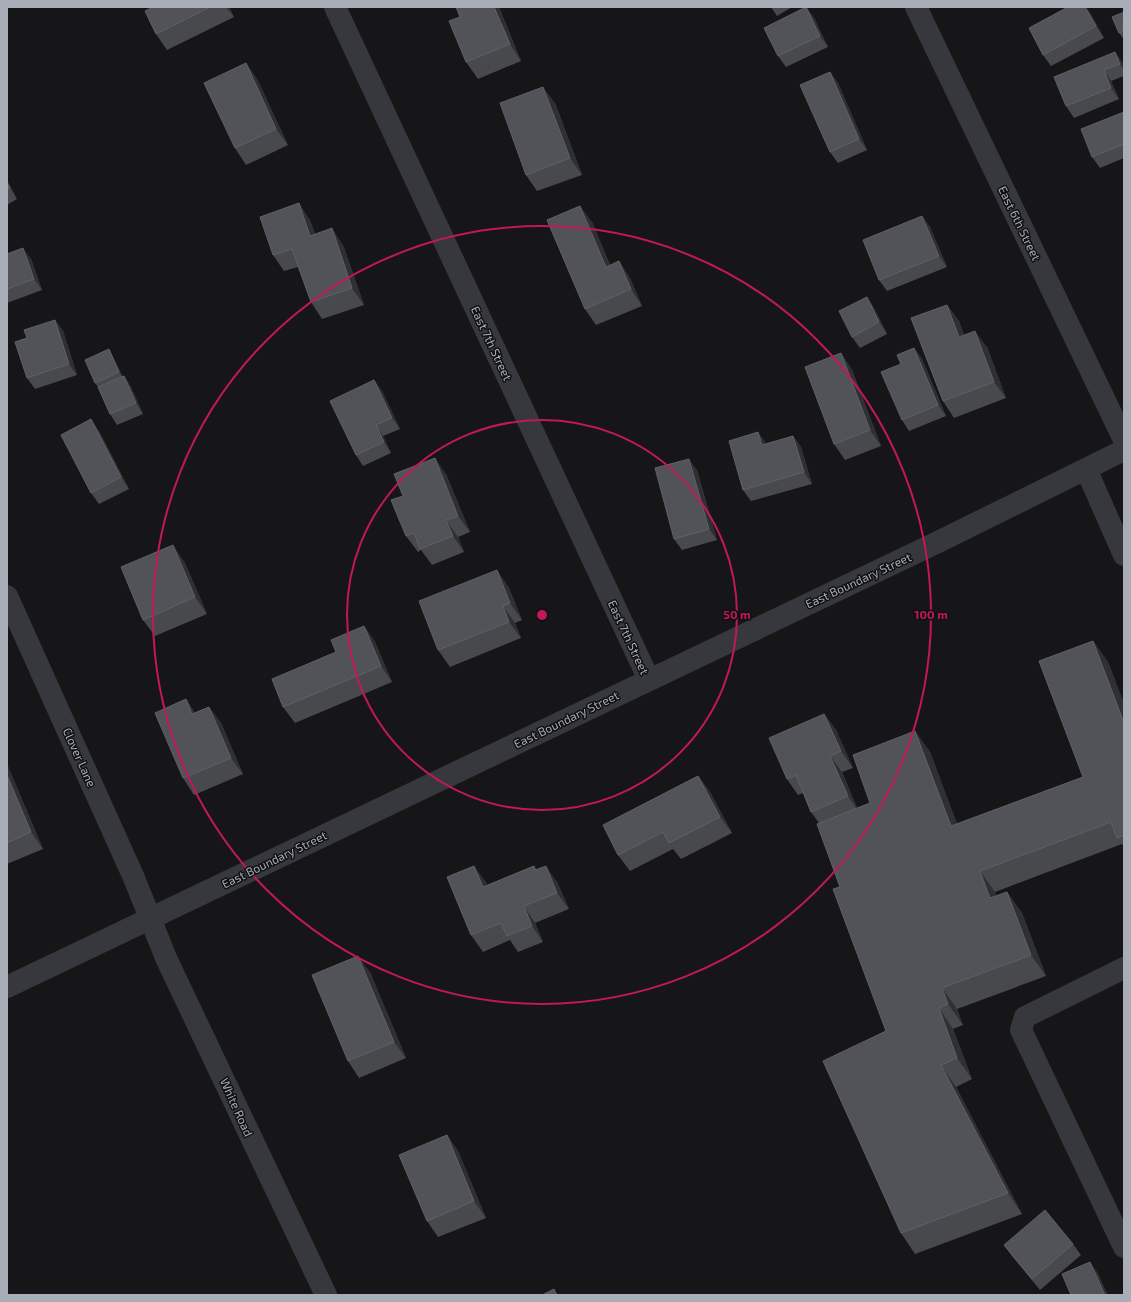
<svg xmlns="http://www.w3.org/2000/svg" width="1131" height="1302" font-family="'Exo 2',sans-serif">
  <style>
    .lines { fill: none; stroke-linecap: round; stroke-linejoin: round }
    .minor { stroke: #37383d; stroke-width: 22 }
    .wall { fill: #47494d }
    .shaded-wall { fill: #2f3033 }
    .building { fill: #525359; stroke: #5f6168 }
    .ring { fill: none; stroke: #c2185b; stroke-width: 2 }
    .labels { text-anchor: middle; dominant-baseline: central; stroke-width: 3; stroke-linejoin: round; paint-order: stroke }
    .street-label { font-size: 12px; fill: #a8adb8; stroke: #111113 }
    .centre { fill: #c2185b; stroke: #111113; stroke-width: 2 }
    .ring-label { font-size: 12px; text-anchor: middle; font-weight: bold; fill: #c2185b; stroke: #111113; stroke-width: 3; stroke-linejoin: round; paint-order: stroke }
  </style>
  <rect width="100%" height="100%" fill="#161618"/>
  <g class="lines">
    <!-- minor -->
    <path class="minor" d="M335,7L649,680
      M916,7L1124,440
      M1086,469L1124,555
      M7,596L134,878L166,958L326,1295
      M1124,968L1025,1017L1021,1030L1124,1247
      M7,987L936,543L1124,450"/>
  </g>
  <!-- wall -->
  <path class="wall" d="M153,7H229L234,17L167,50L156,34Z
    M499,7L521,61L478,79L466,62L460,17Z
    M771,7H792L777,16Z
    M806,7L814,18L828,47L786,67L778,56Z
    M1089,11L1104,38L1051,66L1043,55Z
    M1124,12V38H1123L1119,33Z
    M246,63L257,79L288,145L246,165L235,148Z
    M1123,63L1124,66V76L1111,81L1119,99L1074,118L1066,106L1054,77Z
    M830,72L838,83L867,150L838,163L830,152Z
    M555,103L582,175L537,191L526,175Z
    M1124,112V158L1100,168L1092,157Z
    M7,180L17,199L7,205Z
    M922,216L930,227L947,267L887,291L879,280Z
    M310,220L315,234L343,245L364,305L322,319L311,302L298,267L284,271L273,255Z
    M592,222L610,265L619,261L630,278L642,306L596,325L585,309Z
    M7,254L31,259L42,290L7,303Z
    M867,297L874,308L887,334L860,348L852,337Z
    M947,305L959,321L964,335L987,347L1006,398L954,418L943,401Z
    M55,320L63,331L77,375L35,389L27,378V338Z
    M914,348L922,359L946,416L909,431L902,420L901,364Z
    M841,353L852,370L881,446L845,460L834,444Z
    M112,355L122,376H124L131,387L143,414L117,425L110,414L98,387L95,383Z
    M374,380L382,391L400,429L383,436L391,453L363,466L356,455Z
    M99,431L129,489L99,504L91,493Z
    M793,436L801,447L812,484L751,501L743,490L766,444Z
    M697,470L717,540L682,550L674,539Z
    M446,474L470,532L458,537L464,552L432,565L421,550L418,552L406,536L403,496Z
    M184,561L207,614L155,636L143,620Z
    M508,586L522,620L515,623L521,638L450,667L438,650Z
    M364,626L375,642L392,682L295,723L283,707L336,652Z
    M1093,641L1108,662L1124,704V847L1122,844L995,892L996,896L1007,892L1022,913L1046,976L957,1009L963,1025L953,1029L972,1079L956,1087L1022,1214L915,1254L901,1233L886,1031L819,823L811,812L803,793L798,795L787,779L824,714L836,730L853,768L842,772L857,808L870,803L915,731L930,752L957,824L1083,777Z
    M186,699L195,713L209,707L221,723L243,774L194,795L183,778Z
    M7,764L43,849L7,864Z
    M698,776L710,792L732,833L681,859L673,849L630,871L618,855Z
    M534,866L536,869L557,882L569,909L535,923L543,942L518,952L510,940L483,952L471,935L486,882L487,886Z
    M370,972L406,1058L359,1078L348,1061Z
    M447,1135L458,1151L486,1218L438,1237L427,1221Z
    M1073,1244L1081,1255L1040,1290L1012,1256L1004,1245Z"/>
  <!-- shaded-wall -->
  <path class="shaded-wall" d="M226,7H229L234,17Z
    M494,7H499L521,61L510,44Z
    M806,7L814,18L828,47L820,36Z
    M1085,7H1086L1089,11L1104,38L1096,26Z
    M1115,52L1123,63L1124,66V70L1120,64Z
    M246,63L257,79L288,145L276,129Z
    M1104,70L1111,81L1119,99L1111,88Z
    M830,72L838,83L867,150L859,139Z
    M543,87L555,103L582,175L570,158Z
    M7,180L17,199L7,183Z
    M299,203L310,220L321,252L310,236Z
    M580,206L592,222L618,283L606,267Z
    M922,216L930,227L947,267L939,256Z
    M332,228L343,245L364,305L352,288Z
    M23,248L31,259L42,290L34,279Z
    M619,261L630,278L642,306L631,289Z
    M867,297L874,308L887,334L879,322Z
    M947,305L959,321L971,353L959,337Z
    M55,320L63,331L77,375L69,364Z
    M975,331L987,347L1006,398L994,382Z
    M914,348L922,359L946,416L938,405Z
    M109,349L123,377L119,372Z
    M841,353L852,370L881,446L870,430Z
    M124,376L131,387L143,414L136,403Z
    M374,380L382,391L400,429L392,418Z
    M91,419L99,431L129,489L121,477Z
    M376,425L383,436L391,453L384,442Z
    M758,432L766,443L762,445Z
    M793,436L801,447L812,484L804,472Z
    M435,458L446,474L470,532L458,516Z
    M689,459L697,470L717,540L709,529Z
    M446,520L458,537L464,552L453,536Z
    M173,545L184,561L207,614L195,597Z
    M497,570L508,586L522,620L510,603Z
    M503,606L515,623L521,638L509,622Z
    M364,626L375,642L392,682L381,666Z
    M1093,641L1108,662L1124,704V723Z
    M186,699L197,716L192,714Z
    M209,707L221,723L243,774L231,758Z
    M824,714L836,730L853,768L841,751Z
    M915,731L930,752L966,847L951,826Z
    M830,756L842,772L859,812L848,796Z
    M7,764L43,849L31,832L7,775Z
    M698,776L710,792L732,833L720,817Z
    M474,866L486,882L494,904L483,887Z
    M546,866L557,882L569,909L557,893Z
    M980,871L995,892L1005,920L990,898Z
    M1007,892L1022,913L1046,976L1031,955Z
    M524,906L535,923L543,942L532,926Z
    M358,956L370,972L406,1058L394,1042Z
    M942,988L957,1009L963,1025L948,1004Z
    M939,1008L953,1029L972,1079L957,1058Z
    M941,1065L956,1087L1022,1214L1008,1193Z
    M447,1135L458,1151L486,1218L474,1201Z
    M1090,1262L1098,1273L1108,1295H1105Z"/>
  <!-- building -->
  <path class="building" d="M153,7H210L156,34L145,11Z
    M456,7H494L510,44L466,62L449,21L460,17Z
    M806,7L820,36L778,56L764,28Z
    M1068,7H1085L1096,26L1043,55L1029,28Z
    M1124,12V31L1119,33L1112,17Z
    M1115,52L1120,64L1104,70L1111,88L1066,106L1054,77Z
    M246,63L276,129L235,148L204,83Z
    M830,72L859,139L830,152L800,85Z
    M543,87L570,158L526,175L500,103Z
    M1124,112V144L1092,157L1081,129Z
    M7,183L10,188L7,189Z
    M299,203L310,236L332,228L352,288L311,302L292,249L273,255L260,217Z
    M580,206L606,267L619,261L631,289L585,309L547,220Z
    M922,216L939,256L879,280L863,240Z
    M23,248L34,279L7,289V254Z
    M867,297L879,322L852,337L839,311Z
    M947,305L959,337L975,331L994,382L943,401L911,318Z
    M55,320L69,364L27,378L15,342L27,338L24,330Z
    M914,348L938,405L902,420L881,372L901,364L897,355Z
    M109,349L119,372L95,383L85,360Z
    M841,353L870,430L834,444L805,367Z
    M124,376L136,403L110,414L98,387Z
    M374,380L392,418L376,425L384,442L356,455L330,401Z
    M91,419L121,477L91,493L61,435Z
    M758,432L762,445L793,436L804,472L743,490L729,441Z
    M435,458L458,516L446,520L453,536L420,549L414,533L406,536L391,500L403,496L394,474Z
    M689,459L709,529L674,539L655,468Z
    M173,545L195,597L143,620L121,567Z
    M497,570L510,603L503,606L509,622L438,650L419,601Z
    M364,626L381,666L283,707L272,679L336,652L331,640Z
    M1093,641L1124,723V835L1117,838L1111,822L980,871L990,898L1007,892L1031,955L942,988L948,1004L939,1008L957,1058L941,1065L1008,1193L901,1233L823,1061L886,1031L833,889L840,887L817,824L870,803L853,755L915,731L951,826L1083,777L1039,661Z
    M186,699L192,714L209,707L231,758L183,778L155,713Z
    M824,714L841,751L830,756L848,796L811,812L796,775L787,779L769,738Z
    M7,775L31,832L7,843Z
    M698,776L720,817L669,843L663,832L618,855L603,825Z
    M474,866L483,887L534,866L535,870L546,866L557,893L524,906L532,926L507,936L501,923L471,935L447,877Z
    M358,956L394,1042L348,1061L312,975Z
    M447,1135L474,1201L427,1221L399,1155Z
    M1045,1210L1073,1244L1032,1279L1004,1245Z
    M1090,1262L1105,1295H1071L1062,1274Z
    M554,1289L557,1295H542Z"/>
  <!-- distance rings -->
  <g class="ring">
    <circle cx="542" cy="615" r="195"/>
    <circle cx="542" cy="615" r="389"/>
  </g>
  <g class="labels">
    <!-- street labels -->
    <g class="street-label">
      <text transform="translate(1020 223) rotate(64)">East 6th Street</text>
      <text transform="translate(492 343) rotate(65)">East 7th Street</text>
      <text transform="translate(858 580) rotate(-25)">East Boundary Street</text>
      <text transform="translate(629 637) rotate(65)">East 7th Street</text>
      <text transform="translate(566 719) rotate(-26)">East Boundary Street</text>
      <text transform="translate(80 757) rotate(66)">Clover Lane</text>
      <text transform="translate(274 859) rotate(-26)">East Boundary Street</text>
      <text transform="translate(237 1107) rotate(66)">White Road</text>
    </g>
  </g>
  <circle cx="542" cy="615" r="6" class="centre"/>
  <g class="ring-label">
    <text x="737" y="619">50 m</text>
    <text x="931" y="619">100 m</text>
  </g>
  <!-- border -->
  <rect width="1131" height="1302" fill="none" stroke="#a8adb8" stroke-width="16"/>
</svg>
